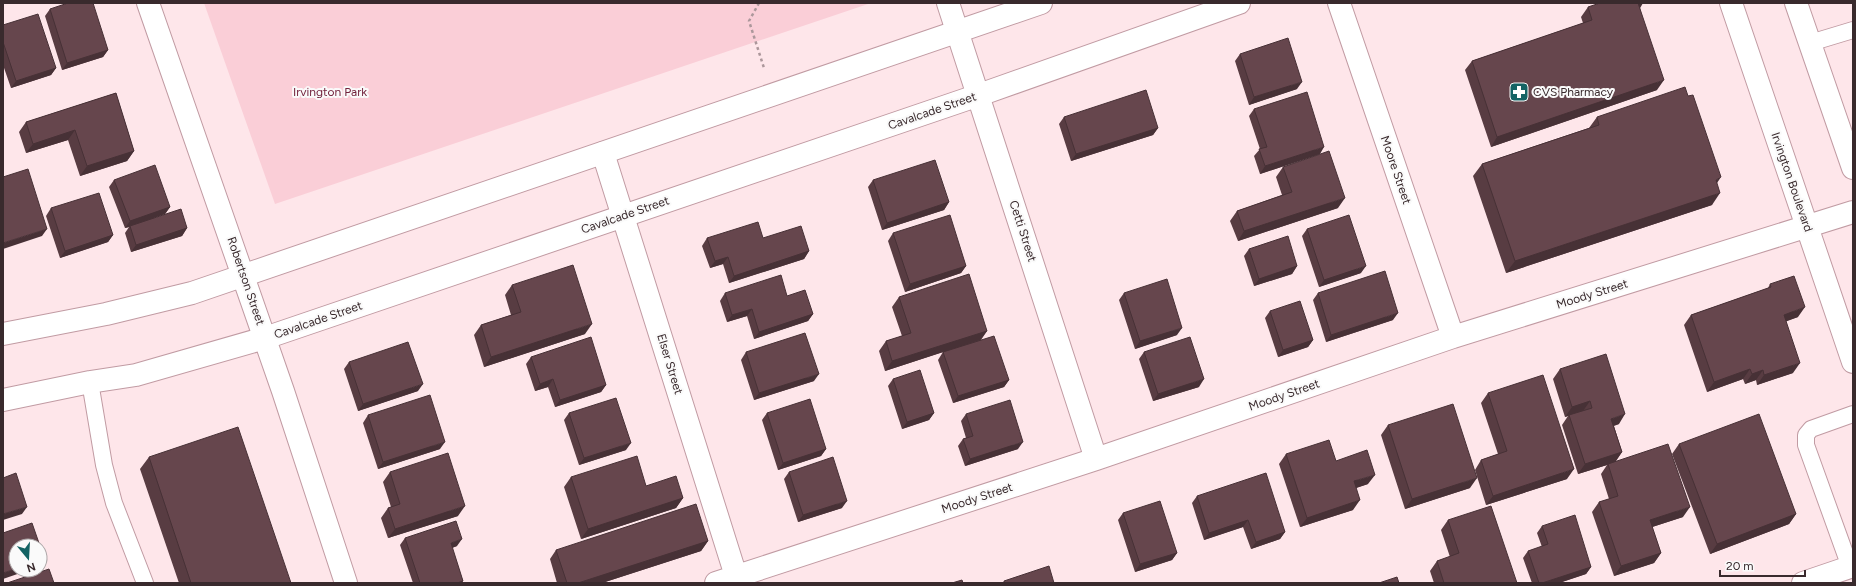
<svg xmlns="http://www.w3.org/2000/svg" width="1856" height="586" font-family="Figtree,sans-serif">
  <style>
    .green { fill: #faced7 }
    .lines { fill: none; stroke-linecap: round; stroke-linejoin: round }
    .service-casing { stroke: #c19ba3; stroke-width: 18 }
    .minor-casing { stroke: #c19ba3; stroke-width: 24 }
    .secondary-casing { stroke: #c19ba3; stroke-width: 24 }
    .path { stroke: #ac979b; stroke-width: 2.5; stroke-dasharray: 3 3; stroke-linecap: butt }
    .service { stroke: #fff; stroke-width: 16 }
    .minor { stroke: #fff; stroke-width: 22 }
    .secondary { stroke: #fff; stroke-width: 22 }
    .wall { fill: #583c42 }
    .shaded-wall { fill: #473136 }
    .building { fill: #66464d; stroke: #473136 }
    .labels { text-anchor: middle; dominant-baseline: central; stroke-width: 4; stroke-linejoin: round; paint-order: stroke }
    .park-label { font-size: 12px; fill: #72223c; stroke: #fafafa }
    .poi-label { font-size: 12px; fill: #392a2d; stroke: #fafafa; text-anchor: start }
    .street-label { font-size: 12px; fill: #392a2d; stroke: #fafafa }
  </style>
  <rect width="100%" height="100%" fill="#fee6ea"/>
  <!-- green -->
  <path class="green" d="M204,3H871L275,204Z"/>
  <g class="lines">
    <defs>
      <path id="service" d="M1810,43L1853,30
        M90,382L104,465L114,503L145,583
        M1850,567L1806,445V435L1811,429L1853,414"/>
      <path id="minor" d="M148,3L283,391L346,583
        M948,3L1096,459
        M1339,3L1453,337
        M603,153L736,576
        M716,583L1096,459L1453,337L1853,212
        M1803,583L1853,566"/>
      <path id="secondary" d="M1731,3L1853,362
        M1796,3L1853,168
        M3,334L106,314L192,293L1041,3
        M3,400L90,382L136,375L265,338L979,95L1239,3"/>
    </defs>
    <!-- service casing -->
    <use href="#service" class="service-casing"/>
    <!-- minor casing -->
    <use href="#minor" class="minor-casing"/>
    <!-- secondary casing -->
    <use href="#secondary" class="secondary-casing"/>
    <!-- path -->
    <path class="path" d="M759,3L749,21L764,68"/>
    <!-- service -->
    <use href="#service" class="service"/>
    <!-- minor -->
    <use href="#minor" class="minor"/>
    <!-- secondary -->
    <use href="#secondary" class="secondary"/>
  </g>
  <!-- wall -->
  <path class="wall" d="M1588,7L1640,8L1657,90L1491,147L1465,70L1472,61L1583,23L1581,17Z
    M50,9L108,50L103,57L62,70L45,16Z
    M3,25L56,68L51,75L11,88L3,65Z
    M1240,54L1297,89L1249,105L1235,61Z
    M116,93L134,151L127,161L80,176L68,140L26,153L19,132L26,122Z
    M1254,109L1320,154L1260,174L1254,156L1260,149L1249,116Z
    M1064,117L1158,128L1153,135L1071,161L1059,124Z
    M1597,117L1717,183L1712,205L1506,273L1473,176L1482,164L1589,128Z
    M1283,167L1338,208L1238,241L1230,221L1237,211L1282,195L1276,177Z
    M114,180L170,207L165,214L154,218L187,228L182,236L131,252L125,233L129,227L125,228L109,187Z
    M873,180L949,202L944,210L882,230L868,187Z
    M51,208L113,235L108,242L60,258L46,216Z
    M1307,229L1361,273L1319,287L1302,236Z
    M893,233L966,266L961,273L905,292L888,241Z
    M707,238H763L809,251L804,259L729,283L723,264L710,268L702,246Z
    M1249,249L1297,266L1292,274L1254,286L1244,256Z
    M1770,284L1798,317L1786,321L1793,373L1757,385L1756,380L1745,384L1743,379L1707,392L1684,325L1691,315L1768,288Z
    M512,285L585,334L484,367L474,335L481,325L511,315L505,295Z
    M725,293L787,296L813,314L808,321L754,339L747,316L727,322L720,301Z
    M1124,293L1177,335L1135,349L1119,300Z
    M1318,293L1393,320L1326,342L1313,300Z
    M899,297L987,331L981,340L1009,380L1004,387L953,403L938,360L943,352L885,371L879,351L886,341L902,336L892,307Z
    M1270,311L1313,340L1308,347L1278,357L1265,318Z
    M746,352L814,381L754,400L741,360Z
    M1144,352L1199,387L1153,401L1139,359Z
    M531,357L606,385L601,392L555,407L548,387L535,391L526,364Z
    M349,362L418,391L358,411L344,369Z
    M1560,369L1619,424L1614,426L1622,452L1616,461L1683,517L1652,527L1661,553L1654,563L1614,576L1592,512L1599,502L1609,499L1601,474L1607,465L1578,474L1562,425L1568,416L1565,417L1553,379Z
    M893,379L934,413L929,420L902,429L888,386Z
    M1488,393L1567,479L1486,505L1475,470L1481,460L1498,454L1481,403Z
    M569,413L626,450L579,465L564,420Z
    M767,413L826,449L821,456L778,470L762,420Z
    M966,414L1018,449L965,466L958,446L963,439L966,438L961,421Z
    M368,415L440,449L378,469L363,423Z
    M1388,425L1470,488L1405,509L1381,435Z
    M1679,444L1796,514L1789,524L1710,554L1672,454Z
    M1286,454L1368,484L1356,488L1353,510L1300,527L1279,464Z
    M149,457L291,583H179L140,469Z
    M390,472L458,516L388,538L381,518L388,508L391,507L383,482Z
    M789,472L842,508L798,522L784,479Z
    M571,477L646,486L683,498L676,508L581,539L564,487Z
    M1197,496L1285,532L1280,539L1251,549L1243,527L1204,540L1192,503Z
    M1123,513L1177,553L1172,560L1135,572L1118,520Z
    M1448,520L1517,583H1434L1430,571L1437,561L1450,557L1441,530Z
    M1542,526L1591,567L1586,574L1559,583H1532L1523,558L1528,551L1542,547L1537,533Z
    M405,538L457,546L452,548L463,581L462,583H413L400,545Z
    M708,541L701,551L602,583H557L550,559L556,550Z"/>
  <!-- shaded-wall -->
  <path class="shaded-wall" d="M1637,3H1643L1639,10Z
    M108,50L103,57L62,70L67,63Z
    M56,68L51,75L11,88L16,81Z
    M1664,80L1657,90L1491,147L1497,137Z
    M1302,82L1297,89L1249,105L1254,97Z
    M1158,128L1153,135L1071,161L1076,154Z
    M75,130L68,140L26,153L33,144Z
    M1324,147L1320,154L1260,174L1265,166Z
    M134,151L127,161L80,176L87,166Z
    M1721,177L1713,189L1716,180Z
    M1720,193L1712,205L1506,273L1515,261Z
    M1345,198L1338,208L1238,241L1244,231Z
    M949,202L944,210L882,230L887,223Z
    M170,207L165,214L130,226L129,227L125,228L130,221Z
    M187,228L182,236L131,252L136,245Z
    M47,229L42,236L3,249V243Z
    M113,235L108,242L60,258L65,251Z
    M809,251L804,259L729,283L734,276Z
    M728,257L723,264L710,268L715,261Z
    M966,266L961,273L905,292L910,284Z
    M1297,266L1292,274L1254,286L1259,279Z
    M1366,266L1361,273L1319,287L1324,280Z
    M1805,307L1798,317L1777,325L1784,315Z
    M752,309L747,316L727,322L732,315Z
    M1398,313L1393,320L1326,342L1331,335Z
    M813,314L808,321L754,339L759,332Z
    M592,324L585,334L484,367L491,357Z
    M1182,328L1177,335L1135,349L1140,341Z
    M987,331L980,340L885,371L892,361Z
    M1313,340L1308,347L1278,357L1283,350Z
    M1800,363L1793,373L1757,385L1764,375Z
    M1750,369L1743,379L1707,392L1714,382Z
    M1763,370L1756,380L1745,384L1752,374Z
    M819,374L814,381L754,400L759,393Z
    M553,379L548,387L535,391L540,384Z
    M1204,379L1199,387L1153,401L1158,394Z
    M1009,380L1004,387L953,403L958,396Z
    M423,384L418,391L358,411L363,404Z
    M606,385L601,392L555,407L560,400Z
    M1590,401L1583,411L1569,415L1568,416L1565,417L1572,407Z
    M934,413L929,420L902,429L907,422Z
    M1625,414L1619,424L1604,428L1611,419Z
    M445,442L440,449L378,469L383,462Z
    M1023,442L1018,449L965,466L970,459Z
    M631,443L626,450L579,465L584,458Z
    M826,449L821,456L778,470L783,463Z
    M1622,452L1615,462L1608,464L1607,465L1578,474L1585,464Z
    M1574,469L1567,479L1486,505L1493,496Z
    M1375,475L1368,484L1347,491L1354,481Z
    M1477,478L1470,488L1405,509L1412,499Z
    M683,498L676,508L581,539L588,529Z
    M1360,500L1353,510L1300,527L1307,518Z
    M847,501L842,508L798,522L803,515Z
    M465,506L458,516L388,538L395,529Z
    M27,507L22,514L3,520V514Z
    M1690,507L1683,517L1643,530L1650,520Z
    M1796,514L1789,524L1710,554L1717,544Z
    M1248,520L1243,527L1204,540L1209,533Z
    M1285,532L1280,539L1251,549L1256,542Z
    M462,539L457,546L446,550L451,543Z
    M708,541L701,551L602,583H578Z
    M1177,553L1172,560L1135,572L1140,564Z
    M1661,553L1654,563L1614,576L1621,566Z
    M44,560L40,566V561Z
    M1591,567L1586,574L1559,583H1542Z
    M16,569V570H29L3,579V573Z"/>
  <!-- building -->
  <path class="building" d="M68,3H93L108,50L67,63L50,9Z
    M1600,3H1638L1664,80L1497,137L1472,61L1592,20L1588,7Z
    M38,14L56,68L16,81L3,42V25Z
    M1288,38L1302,82L1254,97L1240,54Z
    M1685,87L1688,96L1693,95L1721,177L1716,180L1720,193L1515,261L1482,164L1599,125L1597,117Z
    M1146,90L1158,128L1076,154L1064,117Z
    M1307,92L1324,147L1265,166L1259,149L1267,147L1254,109Z
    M116,93L134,151L87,166L75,130L33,144L26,122Z
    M1329,151L1345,198L1244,231L1237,211L1292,192L1283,167Z
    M935,160L949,202L887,223L873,180Z
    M155,165L170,207L130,221L114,180Z
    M28,169L47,229L3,243V177Z
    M99,193L113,235L65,251L51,208Z
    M181,209L187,228L136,245L130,226Z
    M950,215L966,266L910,284L893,233Z
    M1349,215L1366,266L1324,280L1307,229Z
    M758,222L763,238L801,226L809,251L734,276L728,257L715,261L707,238Z
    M1288,236L1297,266L1259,279L1249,249Z
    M573,265L592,324L491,357L481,325L521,312L512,285Z
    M1385,271L1398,313L1331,335L1318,293Z
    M969,274L987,331L892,361L886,341L911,333L899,297Z
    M781,275L787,296L805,290L813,314L759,332L752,309L732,315L725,293Z
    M1794,276L1805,307L1784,315L1800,363L1764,375L1763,370L1752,374L1750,369L1714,382L1691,315L1771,287L1770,284Z
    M1167,279L1182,328L1140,341L1124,293Z
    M1300,301L1313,340L1283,350L1270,311Z
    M805,333L819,374L759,393L746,352Z
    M994,336L1009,380L958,396L943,352Z
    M591,337L606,385L560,400L553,379L540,384L531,357Z
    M1190,337L1204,379L1158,394L1144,352Z
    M408,342L423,384L363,404L349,362Z
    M1606,354L1625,414L1611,419L1622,452L1585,464L1569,415L1592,408L1590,401L1572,407L1560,369Z
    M920,370L934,413L907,422L893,379Z
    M1543,375L1574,469L1493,496L1481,460L1507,451L1488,393Z
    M430,395L445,442L383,462L368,415Z
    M616,398L631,443L584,458L569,413Z
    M810,399L826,449L783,463L767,413Z
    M1010,400L1023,442L970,459L963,439L973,436L966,414Z
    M1453,404L1477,478L1412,499L1388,425Z
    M1759,414L1796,514L1717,544L1679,444Z
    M238,427L291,583H191L149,457Z
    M1329,440L1336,461L1367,450L1375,475L1354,481L1360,500L1307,518L1286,454Z
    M1668,444L1690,507L1650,520L1661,553L1621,566L1599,502L1618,496L1608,464Z
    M448,453L465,506L395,529L388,508L400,504L390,472Z
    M637,456L646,486L676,476L683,498L588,529L571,477Z
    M833,457L847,501L803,515L789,472Z
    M16,473L27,507L3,514V478Z
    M1266,473L1285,532L1256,542L1248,520L1209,533L1197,496Z
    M1160,501L1177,553L1140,564L1123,513Z
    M696,504L708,541L578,583H567L556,550Z
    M1491,506L1517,583H1444L1437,561L1459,553L1448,520Z
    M1575,515L1591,567L1542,583H1539L1528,551L1548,544L1542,526Z
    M456,521L462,539L451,543L463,581L457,583H420L405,538Z
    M32,523L40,546H16V569L3,573V533Z
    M40,547L44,560L40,561Z
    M1049,566L1054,583H1004V581Z
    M49,569L54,583H7Z
    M1397,577L1399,583H1379Z
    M962,580L963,583H952Z"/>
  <!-- icons -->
  <defs>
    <symbol id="pharmacy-square" viewBox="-11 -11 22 22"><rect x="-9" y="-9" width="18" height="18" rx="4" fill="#136364" stroke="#fafafa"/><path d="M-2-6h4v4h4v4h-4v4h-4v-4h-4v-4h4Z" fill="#fff"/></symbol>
  </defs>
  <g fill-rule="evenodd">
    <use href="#pharmacy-square" x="1508" y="81" width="22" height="22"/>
  </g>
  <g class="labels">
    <!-- park labels -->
    <g class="park-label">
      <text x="330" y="92">Irvington Park</text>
    </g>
    <!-- poi labels -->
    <g class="poi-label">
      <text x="1533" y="92">CVS Pharmacy</text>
    </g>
    <!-- street labels -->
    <g class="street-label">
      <text transform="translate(932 111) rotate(-19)">Cavalcade Street</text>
      <text transform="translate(1396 170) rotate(71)">Moore Street</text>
      <text transform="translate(1792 182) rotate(71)">Irvington Boulevard</text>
      <text transform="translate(625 215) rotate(-19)">Cavalcade Street</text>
      <text transform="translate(1023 231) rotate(72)">Cetti Street</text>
      <text transform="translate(246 281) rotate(71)">Robertson Street</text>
      <text transform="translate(1592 294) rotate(-17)">Moody Street</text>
      <text transform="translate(318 320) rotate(-19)">Cavalcade Street</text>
      <text transform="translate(670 364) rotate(73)">Elser Street</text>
      <text transform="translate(1284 395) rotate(-19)">Moody Street</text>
      <text transform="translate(977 498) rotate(-18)">Moody Street</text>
    </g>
  </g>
  <!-- border -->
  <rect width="1856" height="586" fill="none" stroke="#392a2d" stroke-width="8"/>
  <!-- north arrow -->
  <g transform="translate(28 558) rotate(162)"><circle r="19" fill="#fafafa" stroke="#ada7a8"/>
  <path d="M0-3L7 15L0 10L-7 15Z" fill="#136364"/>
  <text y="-6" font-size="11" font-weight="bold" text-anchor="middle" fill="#392a2d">N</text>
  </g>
  <!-- scale -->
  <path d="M1720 570v6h85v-6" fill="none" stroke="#392a2d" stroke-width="2"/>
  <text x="1726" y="570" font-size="12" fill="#392a2d" stroke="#fafafa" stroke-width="3" paint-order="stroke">20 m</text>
</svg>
